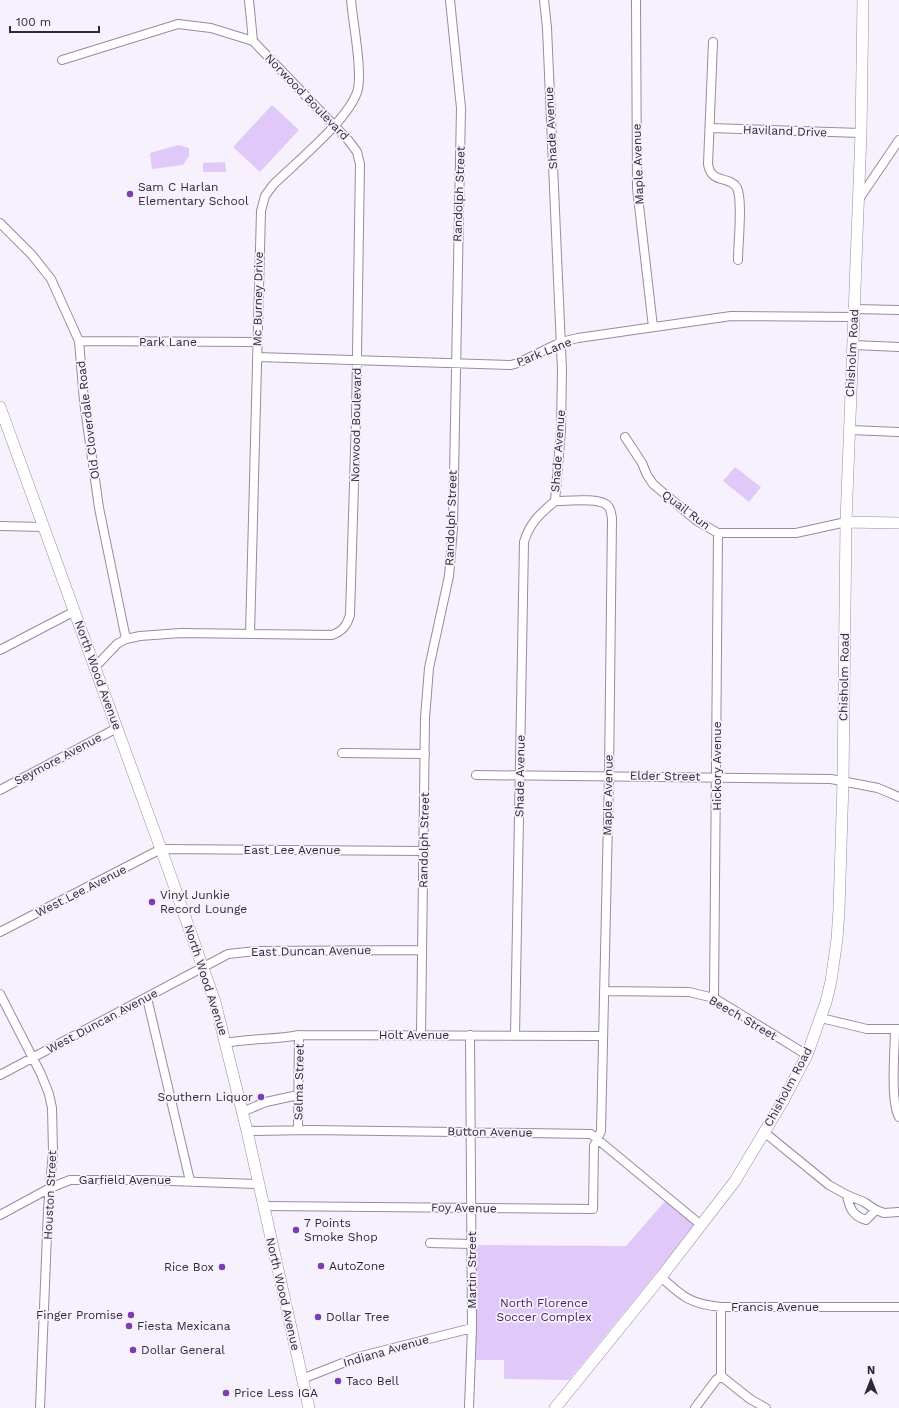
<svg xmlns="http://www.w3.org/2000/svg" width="899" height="1408" font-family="'Work Sans',sans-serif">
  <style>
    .green { fill: #e0c9f8 }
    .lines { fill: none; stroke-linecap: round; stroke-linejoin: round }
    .minor-casing { stroke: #978ba4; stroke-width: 10 }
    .major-casing { stroke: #978ba4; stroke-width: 12 }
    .minor { stroke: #fff; stroke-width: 8 }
    .major { stroke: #fff; stroke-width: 11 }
    .poi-dot { fill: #7e3cb1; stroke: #f6f1fc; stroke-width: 1.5 }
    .labels { text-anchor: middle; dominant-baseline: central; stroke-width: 3.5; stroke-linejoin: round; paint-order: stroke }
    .street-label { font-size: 12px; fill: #2e2934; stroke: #f6f1fc }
    .poi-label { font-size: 12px; fill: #2e2934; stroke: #f6f1fc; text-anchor: start }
    .park-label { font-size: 12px; fill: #472164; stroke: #f6f1fc }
  </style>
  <rect width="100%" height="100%" fill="#f6f1fc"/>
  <!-- green -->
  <path class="green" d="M272,105L299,130L260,172L233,147Z
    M178,145L189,148V156L183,165L152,169L150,153Z
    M225,162L226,172H203V163Z
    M735,467L761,487L749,502L723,481Z
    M666,1200L696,1224L569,1380L504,1379V1360H476V1245L626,1246Z"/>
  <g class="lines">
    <defs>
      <path id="minor" d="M636,0L637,188L653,327
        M713,42L708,164C711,185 730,175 737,188C743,200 738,244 738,260
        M62,60L178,24L211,28L253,41
        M710,128L861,133
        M859,199L899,140
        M0,223L32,255L51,279L79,341L84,401L99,508L126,639
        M855,309L898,310
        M79,341L257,342
        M853,345L899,347
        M257,357L511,365L518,363L561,342L578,338L731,316L854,317
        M850,430L899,432
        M625,437L642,463L647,475L653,484L697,521L718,533H796L846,522
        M0,526L44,527
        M250,634L261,211L265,196L273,185C295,163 351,118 358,89C362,68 353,23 351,0
        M0,650L75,611
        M94,666L99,663L117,644L126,639L140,636L181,633L332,635C343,631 347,625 350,615L356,418L360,164L357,152L349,141L253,41L249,0
        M342,753L425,754
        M476,775L831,779L878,788L899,797
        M0,790L117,728
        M0,932L161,849L424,851
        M604,991L689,992L714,998L807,1055
        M0,994L41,1074L49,1094L52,1108L53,1152L48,1209L40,1408
        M147,998L190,1181
        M714,998L718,533
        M821,1018L867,1029H899
        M895,1029C895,1049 890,1101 899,1117
        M421,1035L425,718L429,668L449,576L453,528L461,108L450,0
        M515,1036L524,542C530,522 540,514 555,501L561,430L562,370L547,28L544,0
        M225,1043C250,1038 275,1040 299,1035L603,1036
        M0,1075L228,954L256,951L421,950
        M242,1112L266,1102L298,1095
        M298,1130L299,1035
        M247,1131L310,1130L591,1134L701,1225
        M764,1132L829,1185L847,1195C849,1208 853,1216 866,1220L876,1210
        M847,1195L864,1202L876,1210L884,1213L899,1212
        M264,1206L593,1209L594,1146L601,1131L609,776L612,518C611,514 611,509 608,506C600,497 567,501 555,501
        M0,1215L50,1188L70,1180H142L258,1184
        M430,1243L472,1244
        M661,1277C683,1297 690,1304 721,1307H899
        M721,1376L750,1399L766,1408
        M302,1379L358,1357L472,1328
        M469,1408L472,1328L470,1035
        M695,1408L716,1380L721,1376V1307"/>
      <path id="major" d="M0,407L170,874L215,1002L247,1131L309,1408
        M846,522L899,523
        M555,1408L661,1277L735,1181L783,1101L807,1055L826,1002L831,981L837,939L839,910L843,782L846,522L861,133L863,0"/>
    </defs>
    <!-- minor casing -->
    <use href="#minor" class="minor-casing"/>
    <!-- major casing -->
    <use href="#major" class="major-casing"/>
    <!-- minor -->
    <use href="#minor" class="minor"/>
    <!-- major -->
    <use href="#major" class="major"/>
  </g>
  <!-- markers -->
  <g class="poi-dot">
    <circle cx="130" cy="194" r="4"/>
    <circle cx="152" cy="902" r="4"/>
    <circle cx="261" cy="1097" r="4"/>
    <circle cx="296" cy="1230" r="4"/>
    <circle cx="321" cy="1266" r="4"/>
    <circle cx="222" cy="1267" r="4"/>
    <circle cx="131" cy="1315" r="4"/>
    <circle cx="318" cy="1317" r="4"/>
    <circle cx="129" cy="1326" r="4"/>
    <circle cx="133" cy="1350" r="4"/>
    <circle cx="338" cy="1381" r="4"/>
    <circle cx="226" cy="1393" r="4"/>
  </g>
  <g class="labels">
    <!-- street labels -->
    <g class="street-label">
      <text transform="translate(307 97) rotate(46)">Norwood Boulevard</text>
      <text transform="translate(551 128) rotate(-93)">Shade Avenue</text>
      <text transform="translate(785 131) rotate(2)">Haviland Drive</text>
      <text transform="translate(638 164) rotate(-92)">Maple Avenue</text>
      <text transform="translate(459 194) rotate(-88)">Randolph Street</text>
      <text transform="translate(258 299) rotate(-89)">Mc Burney Drive</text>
      <text x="168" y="342">Park Lane</text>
      <text transform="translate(544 352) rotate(-22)">Park Lane</text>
      <text transform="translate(852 353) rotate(-87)">Chisholm Road</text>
      <text transform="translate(88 420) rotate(-97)">Old Cloverdale Road</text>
      <text transform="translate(356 425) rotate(-89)">Norwood Boulevard</text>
      <text transform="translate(558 451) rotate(-86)">Shade Avenue</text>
      <text transform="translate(686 510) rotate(37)">Quail Run</text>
      <text transform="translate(451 518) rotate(-88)">Randolph Street</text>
      <text transform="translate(98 675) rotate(70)">North Wood Avenue</text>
      <text transform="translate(844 677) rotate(-89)">Chisholm Road</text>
      <text transform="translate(58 759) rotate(-28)">Seymore Avenue</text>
      <text transform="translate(717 766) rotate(-90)">Hickory Avenue</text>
      <text transform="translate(520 776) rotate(-89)">Shade Avenue</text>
      <text transform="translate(665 776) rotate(1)">Elder Street</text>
      <text transform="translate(608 795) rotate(-89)">Maple Avenue</text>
      <text transform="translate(424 840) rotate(-89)">Randolph Street</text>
      <text x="292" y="850">East Lee Avenue</text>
      <text transform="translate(81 891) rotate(-27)">West Lee Avenue</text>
      <text transform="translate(311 951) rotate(-1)">East Duncan Avenue</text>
      <text transform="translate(206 980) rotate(72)">North Wood Avenue</text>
      <text transform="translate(743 1018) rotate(30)">Beech Street</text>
      <text transform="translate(102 1021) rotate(-28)">West Duncan Avenue</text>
      <text x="414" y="1035">Holt Avenue</text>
      <text transform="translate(299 1082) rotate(-89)">Selma Street</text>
      <text transform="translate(788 1087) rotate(-62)">Chisholm Road</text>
      <text transform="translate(490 1132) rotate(1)">Button Avenue</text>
      <text x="125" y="1180">Garfield Avenue</text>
      <text transform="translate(50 1195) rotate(-87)">Houston Street</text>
      <text transform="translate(464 1208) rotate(1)">Foy Avenue</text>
      <text transform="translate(472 1270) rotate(-90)">Martin Street</text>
      <text transform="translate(283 1294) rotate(77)">North Wood Avenue</text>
      <text x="775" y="1307">Francis Avenue</text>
      <text transform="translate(386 1351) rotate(-16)">Indiana Avenue</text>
    </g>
    <!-- poi labels -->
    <g class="poi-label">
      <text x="138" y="187">Sam C Harlan<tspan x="138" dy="14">Elementary School</tspan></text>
      <text x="160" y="895">Vinyl Junkie<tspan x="160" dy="14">Record Lounge</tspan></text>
      <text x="253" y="1097" text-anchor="end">Southern Liquor</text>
      <text x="304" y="1223">7 Points<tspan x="304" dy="14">Smoke Shop</tspan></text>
      <text x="329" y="1266">AutoZone</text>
      <text x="214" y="1267" text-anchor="end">Rice Box</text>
      <text x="123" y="1315" text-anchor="end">Finger Promise</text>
      <text x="326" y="1317">Dollar Tree</text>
      <text x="137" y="1326">Fiesta Mexicana</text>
      <text x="141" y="1350">Dollar General</text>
      <text x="346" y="1381">Taco Bell</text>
      <text x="234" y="1393">Price Less IGA</text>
    </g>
    <!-- park labels -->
    <g class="park-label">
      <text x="544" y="1303">North Florence<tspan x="544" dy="14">Soccer Complex</tspan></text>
    </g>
  </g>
  <!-- north arrow -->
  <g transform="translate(871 1380)" stroke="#f6f1fc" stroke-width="3" paint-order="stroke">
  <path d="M0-3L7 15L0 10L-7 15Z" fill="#2e2934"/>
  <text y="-6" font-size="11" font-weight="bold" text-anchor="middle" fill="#2e2934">N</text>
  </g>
  <!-- scale -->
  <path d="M10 26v6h89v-6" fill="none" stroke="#2e2934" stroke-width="2"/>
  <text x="16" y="26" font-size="12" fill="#2e2934" stroke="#f6f1fc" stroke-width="3" paint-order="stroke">100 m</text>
</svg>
